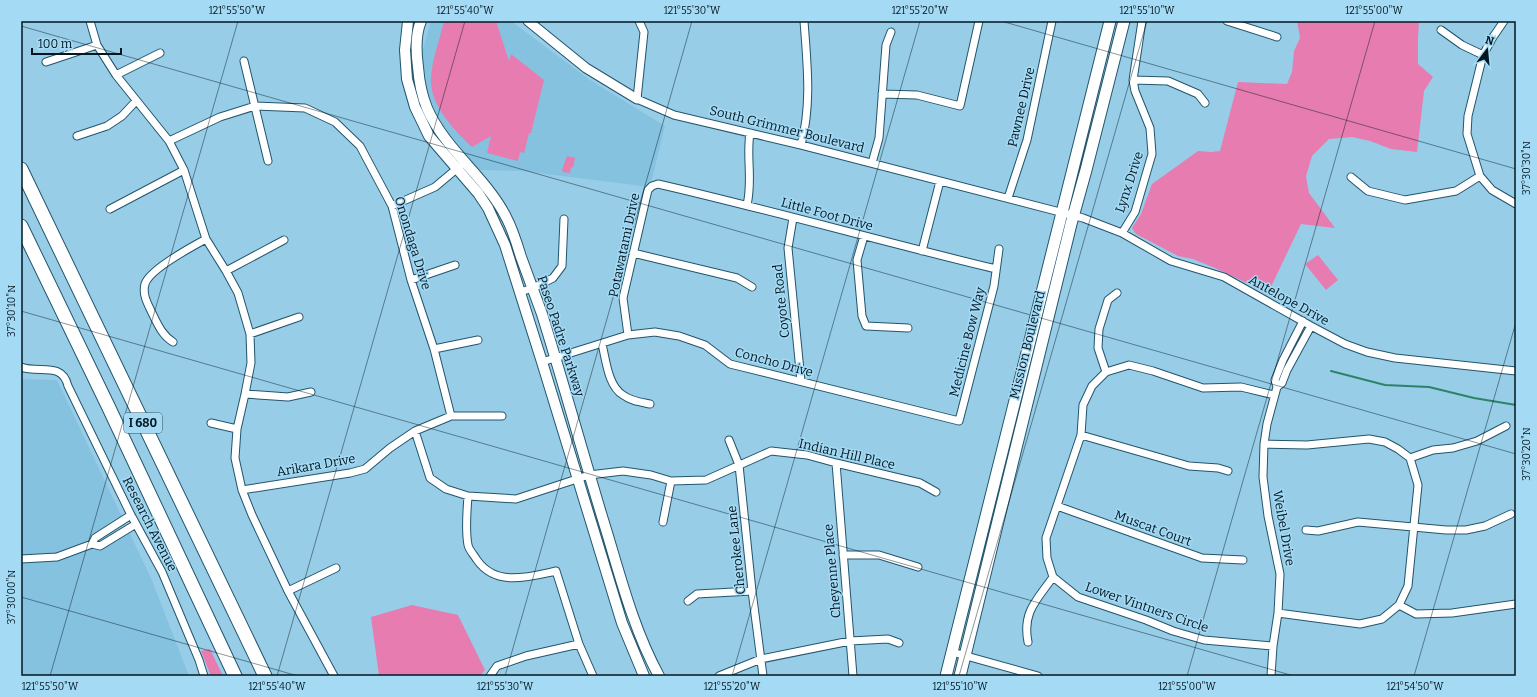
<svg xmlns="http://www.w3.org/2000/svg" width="1537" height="697" font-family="Bitter,serif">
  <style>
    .built { fill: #85c2e0 }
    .green { fill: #e77cb1 }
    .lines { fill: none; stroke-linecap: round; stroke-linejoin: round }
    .stream { stroke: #2d836a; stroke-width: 2 }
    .minor-casing { stroke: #22556c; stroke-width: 9 }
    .tertiary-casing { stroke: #22556c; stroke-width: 11 }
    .secondary-casing { stroke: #22556c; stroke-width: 12 }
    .primary-casing { stroke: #22556c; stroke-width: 13 }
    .motorway-casing { stroke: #22556c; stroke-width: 15 }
    .minor { stroke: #fff; stroke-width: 7 }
    .tertiary { stroke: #fff; stroke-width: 9 }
    .secondary { stroke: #fff; stroke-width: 10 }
    .primary { stroke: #fff; stroke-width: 11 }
    .motorway { stroke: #fff; stroke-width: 13 }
    .ticks { fill: none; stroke: #031720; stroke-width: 1; stroke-opacity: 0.45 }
    .labels { text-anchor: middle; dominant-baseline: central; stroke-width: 3; stroke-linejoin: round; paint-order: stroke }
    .shield { fill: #a5daf5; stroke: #345260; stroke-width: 1 }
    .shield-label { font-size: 12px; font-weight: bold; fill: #031720 }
    .street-label { font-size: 13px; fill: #031720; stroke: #a5daf5 }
    .neatline { fill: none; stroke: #031720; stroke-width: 1.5 }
    .ticks-label { font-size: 10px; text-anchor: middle; fill: #031720 }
  </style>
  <rect width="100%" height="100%" fill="#98cde8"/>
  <!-- built -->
  <path class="built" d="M431,21H511L590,80L665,126L650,187L522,171L479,170L443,126L428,95L422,52Z
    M21,379L57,380L151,578L189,676H21Z"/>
  <!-- green -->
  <path class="green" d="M444,21H496L509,61L511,54L544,80L531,133H529L524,153L520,152L518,161L487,153L491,136L472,147C454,130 429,104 431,78C432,59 440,39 444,21Z
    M1297,21H1419L1418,39V64L1433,77L1424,91L1417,152L1391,149L1370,141L1352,137L1329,139L1312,156L1306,176L1309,193L1335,228L1301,224L1268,293L1215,268L1193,259L1178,256L1136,234L1132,228L1141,214L1152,184L1198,151L1211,152L1220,151L1238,82L1287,84L1292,72L1294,51L1300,38Z
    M567,156L575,158L573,168L571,167L570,173L563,172L562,170Z
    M1318,255L1338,280L1326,290L1305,264Z
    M412,605L458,615L485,670L480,676H379L371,617Z
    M210,649L223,676H211L201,651Z"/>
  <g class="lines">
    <!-- stream -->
    <path class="stream" d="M1331,371L1385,385L1429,387L1474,398L1516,405"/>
    <defs>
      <path id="minor" d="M90,21L97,45L116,75L169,141L184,170L206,239L226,271L238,293L250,334L251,363L245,394L237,429L235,458L242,490L252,515L288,591L334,676
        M639,21L644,32L637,99L674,115L801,145L1083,218L1122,233L1171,261L1224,277L1311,326L1345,344L1367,352L1395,358L1516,371
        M1227,21L1277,37
        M1504,21L1493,37L1483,55L1468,116L1467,134L1480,176L1492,190L1516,204
        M1441,30L1462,45L1483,55
        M244,61L268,161
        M46,62L97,45
        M116,75L160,53
        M1133,80L1168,81L1198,94L1205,103
        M882,94L917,95L960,106L979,21
        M77,136L107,126L122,116L136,101
        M169,141L220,117L255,106L305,108L335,122L360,146L392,206L411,280L434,349L451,416
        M801,145C812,104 807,63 804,21
        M872,163L879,138L886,45L891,32
        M1351,177L1368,191L1405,200L1456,191L1480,176
        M1008,198L1027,140L1052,21
        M747,205C753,179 746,158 750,133
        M392,206L435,187L460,166
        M110,209L184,170
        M793,218L788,248L801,381
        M1122,233L1135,212L1152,154L1150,128L1135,91L1133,80L1142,21
        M864,236L857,260L862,316L866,326L908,328
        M922,251L940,181
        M633,253L737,278L752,287
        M226,271L284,240
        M411,280L455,265
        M520,292L533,288L553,278L562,266L564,219
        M250,334L299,317
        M628,335L623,298L648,190L652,186L658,184C771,210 883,242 996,269
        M173,342C162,335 158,325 152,313C148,304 142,295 145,284C149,270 193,246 206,239
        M602,344C606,360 608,386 623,395C631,401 640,402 650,404
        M434,349L478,340
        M542,362L628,335L655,332L679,336L705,345L730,364L959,421L994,286L999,249
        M21,367C39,374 62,361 68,386L131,515L162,572L199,660L204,676
        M1106,372L1098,348L1099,329L1108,300L1117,293
        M1277,387L1282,383L1287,370L1311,326
        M245,394L288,397L311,392
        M211,423L237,429
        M415,431L430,478L446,489L468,496L516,499L589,475L623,471L651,475L671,481L706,480L771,451L807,455L836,463L920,483L936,492
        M1081,435L1189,466L1218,468L1228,471
        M729,440L739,465L752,591L763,676
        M1264,444L1307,445L1369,439L1385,442L1398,449L1410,458L1418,485L1408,586L1399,605L1382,619L1360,624L1278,613
        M1410,458L1433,450L1453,448L1477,441L1506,426
        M836,463L853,676
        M242,490L350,473L365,469L390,448L415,431L451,416H502
        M468,496C467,512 465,529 468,545C469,550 474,555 477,560C496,587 528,577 556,571L579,644L593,676
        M1057,506L1202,558L1243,560
        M663,522L671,481
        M1306,530L1318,531L1358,522L1446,530H1466L1485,526L1511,514
        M92,544L95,538L131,515
        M843,555H879L918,567
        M21,559L57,557L92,544L100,546L136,524
        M288,591L336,568
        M688,601L697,594L752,591
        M1399,605L1416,614L1452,613L1516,604
        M1028,642C1022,612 1037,600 1053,577
        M1273,646L1204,640L1173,631L1146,620L1078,597L1053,577L1047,558L1046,538L1081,435L1083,405L1092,386L1106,372L1129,365L1153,371L1203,388L1241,387L1274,395
        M952,652L1038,676
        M490,676L497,666L526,656L579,644
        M719,676L761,659L850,641L888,639L899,643
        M1271,676L1273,646L1278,613L1280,574L1268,516L1263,477L1264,444L1267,424L1277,387L1275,380L1283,360L1303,321"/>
      <path id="tertiary" d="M528,21L586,68L637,99"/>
      <path id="secondary" d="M408,21L405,50L407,79L415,107L429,136L478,193L488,208L505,245L542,362L622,623L644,676
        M421,21C415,35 416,52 418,67C419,80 422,96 427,108C445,150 486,177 506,217C513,230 517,244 521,257C528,276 535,295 542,314C565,388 585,462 608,536C622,583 635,632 659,676"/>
      <path id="primary" d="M946,676L1110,21
        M960,676L1071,224L1086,170L1124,21"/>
      <path id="motorway" d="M21,169L265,676
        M21,226L109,408L235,676"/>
    </defs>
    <!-- minor casing -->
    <use href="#minor" class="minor-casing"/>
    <!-- tertiary casing -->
    <use href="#tertiary" class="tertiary-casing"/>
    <!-- secondary casing -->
    <use href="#secondary" class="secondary-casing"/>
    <!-- primary casing -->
    <use href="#primary" class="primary-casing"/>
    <!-- motorway casing -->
    <use href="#motorway" class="motorway-casing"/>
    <!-- minor -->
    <use href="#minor" class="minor"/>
    <!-- tertiary -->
    <use href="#tertiary" class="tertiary"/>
    <!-- secondary -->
    <use href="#secondary" class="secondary"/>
    <!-- primary -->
    <use href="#primary" class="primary"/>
    <!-- motorway -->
    <use href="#motorway" class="motorway"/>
  </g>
  <!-- ticks -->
  <path class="ticks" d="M1001,21L1516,169M21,26L1516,454M21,311L1294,676M21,597L298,676M50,676L238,21M277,676L465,21M505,676L692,21M732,676L920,21M959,676L1147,21M1187,676L1375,21M1414,676L1516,322"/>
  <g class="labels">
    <!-- shield labels -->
    <rect class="shield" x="124" y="413" width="38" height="20" rx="3"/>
    <g class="shield-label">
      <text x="143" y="423">I 680</text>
    </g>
    <!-- street labels -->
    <g class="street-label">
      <text transform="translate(1021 107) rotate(-77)">Pawnee Drive</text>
      <text transform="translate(787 129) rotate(14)">South Grimmer Boulevard</text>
      <text transform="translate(1129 182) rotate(-72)">Lynx Drive</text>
      <text transform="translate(827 214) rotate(15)">Little Foot Drive</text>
      <text transform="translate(413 243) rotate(73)">Onondaga Drive</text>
      <text transform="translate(624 245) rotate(-78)">Potawatami Drive</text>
      <text transform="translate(1289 300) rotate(29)">Antelope Drive</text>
      <text transform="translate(781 301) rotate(-96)">Coyote Road</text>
      <text transform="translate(561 336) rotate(72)">Paseo Padre Parkway</text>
      <text transform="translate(967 342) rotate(-76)">Medicine Bow Way</text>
      <text transform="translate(1027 345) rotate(-76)">Mission Boulevard</text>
      <text transform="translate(774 362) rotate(15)">Concho Drive</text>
      <text transform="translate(847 454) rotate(13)">Indian Hill Place</text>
      <text transform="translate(316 465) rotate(-10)">Arikara Drive</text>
      <text transform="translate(150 524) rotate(63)">Research Avenue</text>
      <text transform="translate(1153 528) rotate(20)">Muscat Court</text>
      <text transform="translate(1284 528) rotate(80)">Weibel Drive</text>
      <text transform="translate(736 550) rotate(-96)">Cherokee Lane</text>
      <text transform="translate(832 571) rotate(-95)">Cheyenne Place</text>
      <text transform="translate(1147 607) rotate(19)">Lower Vintners Circle</text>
    </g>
  </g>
  <!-- border -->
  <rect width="1537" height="697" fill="none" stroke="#a5daf5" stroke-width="44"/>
  <!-- north arrow -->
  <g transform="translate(1487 50) rotate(16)" stroke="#a5daf5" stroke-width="3" paint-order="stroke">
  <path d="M0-3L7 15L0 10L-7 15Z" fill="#031720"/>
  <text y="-6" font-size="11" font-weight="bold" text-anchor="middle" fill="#031720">N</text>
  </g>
  <!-- scale -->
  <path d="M32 48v6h89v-6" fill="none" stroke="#031720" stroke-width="2"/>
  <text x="38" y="48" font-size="12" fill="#031720" stroke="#a5daf5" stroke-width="3" paint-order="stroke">100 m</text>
  <rect x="22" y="22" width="1493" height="653" class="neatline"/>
  <g class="ticks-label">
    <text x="237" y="14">121°55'50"W</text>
    <text x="465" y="14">121°55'40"W</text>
    <text x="692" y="14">121°55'30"W</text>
    <text x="920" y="14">121°55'20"W</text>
    <text x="1147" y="14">121°55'10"W</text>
    <text x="1374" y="14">121°55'00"W</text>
    <text transform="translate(1526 168) rotate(-90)" y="4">37°30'30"N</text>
    <text transform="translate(11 311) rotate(-90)" y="4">37°30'10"N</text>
    <text transform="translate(1526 454) rotate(-90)" y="4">37°30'20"N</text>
    <text transform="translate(11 597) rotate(-90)" y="4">37°30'00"N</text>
    <text x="50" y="690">121°55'50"W</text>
    <text x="277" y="690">121°55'40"W</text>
    <text x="505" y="690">121°55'30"W</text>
    <text x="732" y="690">121°55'20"W</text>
    <text x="960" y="690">121°55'10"W</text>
    <text x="1187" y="690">121°55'00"W</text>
    <text x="1415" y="690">121°54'50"W</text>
  </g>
</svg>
